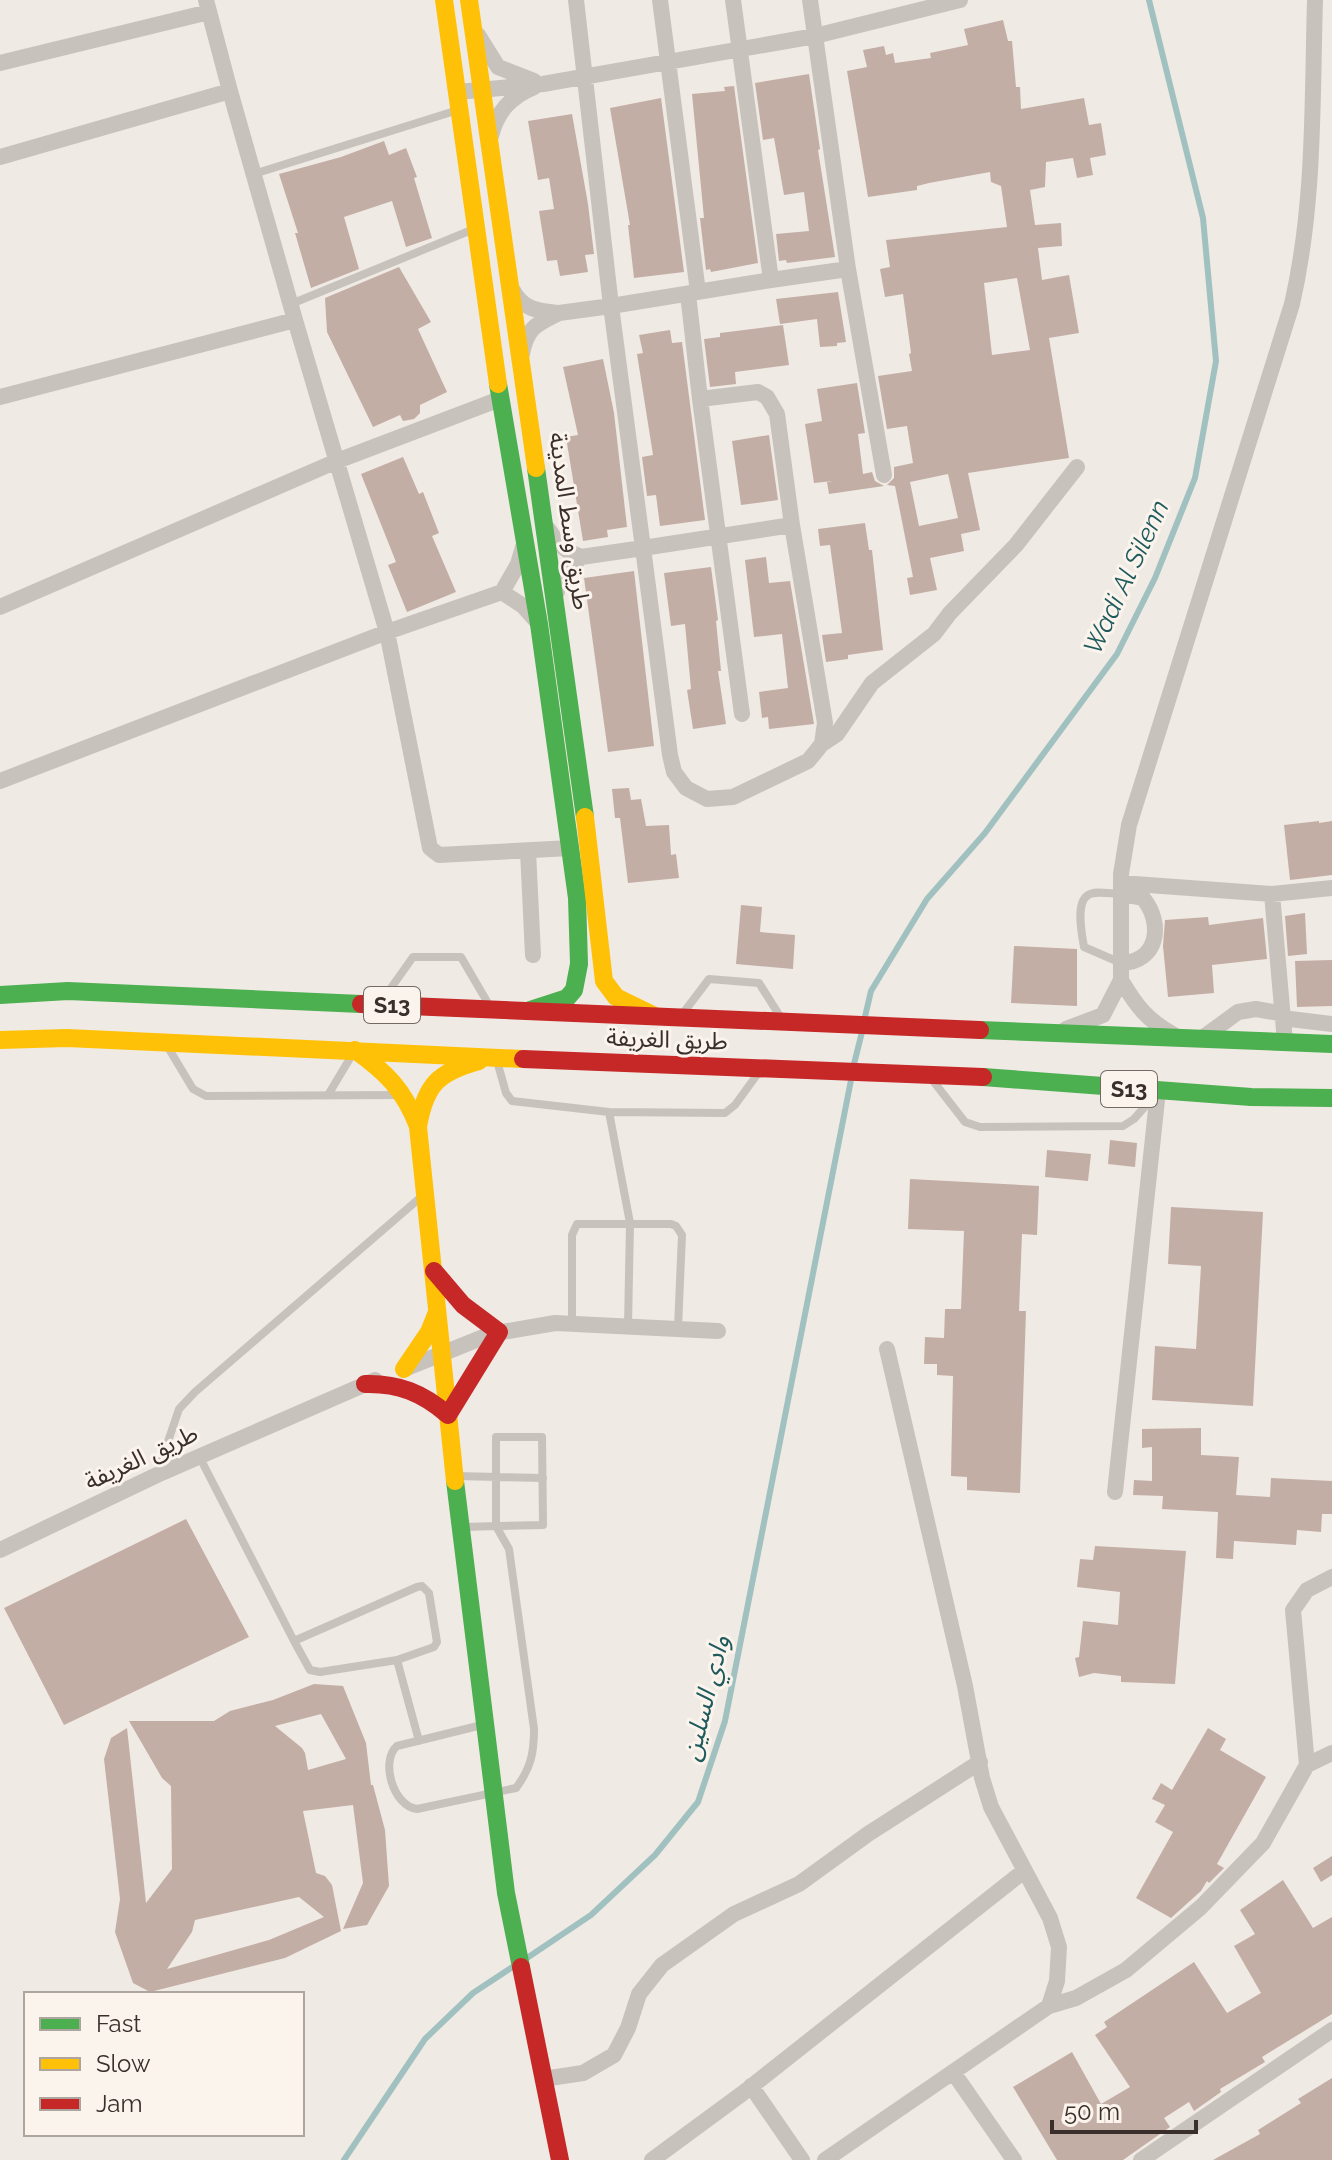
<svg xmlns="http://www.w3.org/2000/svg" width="1332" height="2160" font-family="Raleway,'Noto Sans Arabic',sans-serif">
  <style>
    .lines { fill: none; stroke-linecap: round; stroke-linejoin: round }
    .stream { stroke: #a0c1c0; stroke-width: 6 }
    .building { fill: #c3aea6; fill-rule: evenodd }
    .lane { stroke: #c8c2bd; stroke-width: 8 }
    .street { stroke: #c8c2bd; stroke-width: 16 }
    .fast { stroke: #4caf50; stroke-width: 18 }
    .slow { stroke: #ffc107; stroke-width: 18 }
    .jam { stroke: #c62828; stroke-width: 18 }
    .labels { text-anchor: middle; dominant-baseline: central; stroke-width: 6; stroke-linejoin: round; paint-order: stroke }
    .shield { fill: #fbf4ed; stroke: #746a64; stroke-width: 2 }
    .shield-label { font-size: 22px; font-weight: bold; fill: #3a2f2a }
    .street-label { font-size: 24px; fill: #3a2f2a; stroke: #fbf4ed }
    .water-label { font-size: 26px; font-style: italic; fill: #1f5a5d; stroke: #fbf4ed }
  </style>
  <rect width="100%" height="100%" fill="#f0eae4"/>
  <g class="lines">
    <!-- stream -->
    <path class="stream" d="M864,1021L871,991L927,899L985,833L1117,654L1155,578L1195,478L1216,361L1203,218L1149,0
      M854,1064L862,1032
      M524,1960L591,1915L655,1855L698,1802L725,1721L852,1075
      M344,2160L425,2039L473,1993L514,1966"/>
  </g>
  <!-- building -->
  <path class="building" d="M1003,20L1008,41H1012L1016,87H1020L1021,109L1084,98L1089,125L1101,123L1106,155L1090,158L1093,175L1077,178L1073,158L1046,162L1045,187L1030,190L1035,225L1061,223L1062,246L1038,248L1042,280L1069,275L1079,333L1049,338L1069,458L968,473L980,530L961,534L964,551L930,558L937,590L910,595L907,578L913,577L895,486L887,485L894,478V467L913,463L907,426L887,429L878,376L912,371L909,354L911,353L903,294L885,297L880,269L890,267L886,240L1007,227L1001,186L991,182L990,172L929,183L917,186V190L868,197L847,71L867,67L863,50L884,46L886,55L893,53L895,63L931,58L930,53L968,45L964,29ZM1017,278L1030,350L992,355L984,283ZM948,474L958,518L919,526L910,482Z
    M809,74L820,149L818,150L835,257L787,263L786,260L779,261L776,234L809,231L804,192L784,195L774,138L763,140L755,83Z
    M734,86L758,263L711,272L710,269L706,270L700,218H704L692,94L725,91L724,87Z
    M661,98L684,272L634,278L628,225H630L610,108Z
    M572,114L588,204L594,254L585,255L588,272L560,276L557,260L547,261L539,211L554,209L549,178L538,180L528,121Z
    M384,141L389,155L406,148L417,177L414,178L432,238L406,247L392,201L344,217L359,269L311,288L295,233H298L279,174L341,157Z
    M399,267L431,322L418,329L447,392L420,405V413L414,419L403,421L400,415L373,427L327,332L325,298Z
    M838,292L846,342L837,343V346L820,347L817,319L780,324L776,299Z
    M783,325L789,365L735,372L736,384L710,387L704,339L720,337V333Z
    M670,330L672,343L682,342L705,520L660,526L656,495L647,496L642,457L653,455L637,354L643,353L639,335Z
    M603,359L614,413L627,527L607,530L608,537L583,541L566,437L578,435L563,367Z
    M857,383L865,433L858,434L863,474L872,472L875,481L884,486L829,494L827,482L833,481L814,483L805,424L822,421L817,389Z
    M769,435L778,500L741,505L732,441Z
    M403,457L419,494L423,492L439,533L432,536L456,592L407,612L388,565L396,562L361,474Z
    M865,523L869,550H872L883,650L848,655V659L826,662L822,635L842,633L830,545L820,546L818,529Z
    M766,557L769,583L790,581L814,724L769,729L768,717L762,718L759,692L788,688L782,634L754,637L745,560Z
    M711,567L718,620L716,621L721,671H718L726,724L693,729L687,690L691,689L685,624L671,626L664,573Z
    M634,571L654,746L608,752L584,578Z
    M629,788L631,800L641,799L646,826L669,825L671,855L676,854L679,878L628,883L620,818H615L612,789Z
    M1319,821V823L1332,821V875L1290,880L1284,825Z
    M741,905L762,907L760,932L795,935L793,969L736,964Z
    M1305,913L1307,954L1288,956L1285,916Z
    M1208,917L1209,925L1263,918L1267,959L1212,965L1214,993L1168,997L1163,946L1165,920Z
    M1014,946L1077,949V1006L1011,1003Z
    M1332,960V1006L1297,1007L1295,961Z
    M1110,1140L1137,1143L1135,1167L1108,1164Z
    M1047,1150L1091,1154L1088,1181L1045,1177Z
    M910,1179L1039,1186L1037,1235L1022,1234L1019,1311H1026L1020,1493L967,1490V1477L951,1476L953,1376L937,1375V1364H924L925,1337L944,1338L945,1309H961L964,1231L908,1229Z
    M1171,1207L1263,1212L1253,1406L1152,1400L1155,1346L1196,1349L1201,1266L1168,1264Z
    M1201,1428V1455L1239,1457L1236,1495L1270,1497L1271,1478L1332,1481V1514H1322L1321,1532L1297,1530L1296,1545L1234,1541L1233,1559L1216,1558L1218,1512L1162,1509L1163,1496L1133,1495L1134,1480L1152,1481V1447L1142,1448V1429Z
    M186,1519L249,1637L64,1725L4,1608Z
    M1095,1546L1186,1551L1175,1684L1121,1682V1676L1094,1673L1079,1677L1075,1658L1079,1657L1083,1621L1118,1625L1120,1592L1077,1587L1080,1559L1093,1560Z
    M314,1684L343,1686L366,1743L371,1785H373L385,1830L389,1886L367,1925L343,1929L363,1883L353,1805L303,1811L316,1873L325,1876L332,1885L341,1931L285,1958L150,1992L133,1983L115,1932L120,1899L104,1759L111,1738L127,1728L146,1903L172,1869L171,1786L162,1778L129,1721H214L230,1711L273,1700ZM321,1714L346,1759L308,1770L305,1753L302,1748L275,1726ZM299,1897L324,1917L269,1940L167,1969L192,1932L195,1920Z
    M1208,1728L1226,1739L1220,1750L1266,1777L1217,1864L1224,1868L1209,1883L1207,1881L1201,1891L1171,1918L1136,1898L1173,1832L1155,1822L1165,1805L1152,1799L1161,1783L1172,1790Z
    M1332,1856V1875L1321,1882L1313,1868Z
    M1283,1880L1313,1928L1332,1917V2014L1262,2057L1265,2062L1220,2089L1221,2092L1194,2111L1189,2102L1164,2118L1170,2127L1123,2160H1057L1013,2087L1072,2052L1101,2104L1130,2087L1095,2035L1107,2027L1104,2022L1194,1962L1227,2013L1261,1993L1234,1946L1255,1934L1240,1910Z
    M1332,2078V2160H1213L1260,2134L1258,2130L1301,2103L1298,2099Z"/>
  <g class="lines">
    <!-- lane -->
    <path class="lane" d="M254,174L458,110
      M291,304L474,229
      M1121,963L1084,947C1082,935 1075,903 1088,895C1095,890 1111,894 1121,894
      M381,1002L413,957H461L489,1005
      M681,1016L709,979L759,983L781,1018
      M169,1049L193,1089L206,1096L399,1095
      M497,1061L506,1093L512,1101L609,1112L725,1113L735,1105L759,1072
      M930,1077L965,1122L980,1127L1123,1126L1134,1119L1156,1094
      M328,1095L352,1055
      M609,1112L630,1223L628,1326
      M572,1323V1235L577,1224H671L676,1226L682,1235L678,1328
      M199,1456L294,1641L310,1670L320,1672L397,1660L434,1647L437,1642L429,1593L422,1586L417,1587L294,1641
      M157,1474L179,1409L195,1392L421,1197
      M455,1476L543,1478
      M461,1527L543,1525L542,1437H496V1526L509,1549L534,1729C534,1753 531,1768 516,1788L417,1809C393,1806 380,1761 397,1746L482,1725
      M397,1660L419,1741"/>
    <!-- street -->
    <path class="street" d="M576,0L611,306L771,280
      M660,0L698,292
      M733,0L771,280L848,269
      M810,0L848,269L884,475
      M478,35L498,67L534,81
      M0,63L209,12
      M230,91L295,320
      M458,92L543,84L815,36L960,0
      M491,136C497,112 510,97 534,87
      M0,157L230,91L206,0
      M512,289C523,310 537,311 559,313C537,324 527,327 522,354
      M688,294L700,399
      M559,313L611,306L643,548L792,525
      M0,397L295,320L387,632L430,848L439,855L571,848
      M548,529C558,543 564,551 581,557L560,577L557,592
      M523,547L518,564L502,592L523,606L539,624
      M581,557L643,548L670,755L674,772L686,788L707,799L733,797L808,761L822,744L825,723L792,525L777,414L767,397L758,392L700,399L742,714
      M0,607L337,461L500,399
      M822,744L837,734L872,683L934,634L950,613L1016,545L1077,467
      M0,781L387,632L502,592
      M528,851L533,955
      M1121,883L1272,894L1332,888
      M1272,894L1285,1042
      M1121,963C1158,962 1164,924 1143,898L1121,894
      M1121,980C1137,1007 1147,1020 1174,1035
      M1066,1029L1103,1015L1121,980V874L1129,825L1292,304C1315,204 1312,102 1315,0
      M1201,1039L1238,1012L1256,1009L1279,1013L1290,1019L1332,1024
      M887,1349L965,1686L982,1778L991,1807L1050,1918L1059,1947L1057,1981L1049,2006
      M404,1369L491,1334L555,1323L718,1331
      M1115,1492L1158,1091
      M0,1550L157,1475L375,1380
      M1307,1765L1332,1753
      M953,2072L1014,2160
      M543,2079L583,2073L614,2055L628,2028L639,1994L662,1965L734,1914L799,1884L868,1834L980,1762
      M751,2086L802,2160
      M652,2160L743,2093L1024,1871
      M825,2160L1049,2006L1076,1998L1126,1970L1201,1907L1263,1843L1307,1765L1293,1610L1307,1590L1332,1577
      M1141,2160L1332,2030"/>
    <!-- fast -->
    <path class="fast" d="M498,384L539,624L577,898L579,964L574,990L567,998L530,1010
      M536,468L585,817
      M0,995L68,991L361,1004
      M980,1030L1332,1044
      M983,1077L1251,1097L1332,1098
      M455,1481L506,1893L521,1967"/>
    <!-- slow -->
    <path class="slow" d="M444,0L498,384
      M469,0L536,468
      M585,817L604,981L616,997L655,1016
      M0,1040L67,1038L523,1059
      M355,1050C387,1073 403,1089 418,1126
      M404,1369L429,1332L437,1312
      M455,1481L418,1127C425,1085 438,1072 479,1061"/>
    <!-- jam -->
    <path class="jam" d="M361,1004L980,1030
      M523,1059L983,1077
      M365,1384C398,1383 423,1393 448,1415L499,1332L463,1305L434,1271
      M521,1967L560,2160"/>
  </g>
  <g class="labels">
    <!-- shield labels -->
    <g class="shield">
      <rect x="364" y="987" width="56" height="36" rx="6"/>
      <rect x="1101" y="1071" width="56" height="36" rx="6"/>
    </g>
    <g class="shield-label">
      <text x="392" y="1005">S13</text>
      <text x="1129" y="1089">S13</text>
    </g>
    <!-- street labels -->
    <g class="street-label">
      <text transform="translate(570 521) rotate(82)">طريق وسط المدينة</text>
      <text transform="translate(667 1039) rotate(2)">طريق الغريفة</text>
      <text transform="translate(141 1457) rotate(-25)">طريق الغريفة</text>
    </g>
    <!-- water labels -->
    <g class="water-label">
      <text transform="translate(1126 577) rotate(-65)">Wadi Al Silenn</text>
      <text transform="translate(705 1698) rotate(-76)">وادي السلين</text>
    </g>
  </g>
  <!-- legend -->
  <rect x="24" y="1992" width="280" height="144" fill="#fbf4ed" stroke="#aea59f" stroke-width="2"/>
  <rect x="40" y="2018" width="40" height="12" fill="#4caf50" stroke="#aea59f" stroke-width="2"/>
  <text x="96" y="2032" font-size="24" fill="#3a2f2a">Fast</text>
  <rect x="40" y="2058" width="40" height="12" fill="#ffc107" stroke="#aea59f" stroke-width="2"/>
  <text x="96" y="2072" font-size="24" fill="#3a2f2a">Slow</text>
  <rect x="40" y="2098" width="40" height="12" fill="#c62828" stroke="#aea59f" stroke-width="2"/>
  <text x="96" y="2112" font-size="24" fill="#3a2f2a">Jam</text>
  <!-- scale -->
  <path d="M1052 2120v12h144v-12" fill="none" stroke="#3a2f2a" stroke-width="4"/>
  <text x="1064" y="2120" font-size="24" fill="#3a2f2a" stroke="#fbf4ed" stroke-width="6" paint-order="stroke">50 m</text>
</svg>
